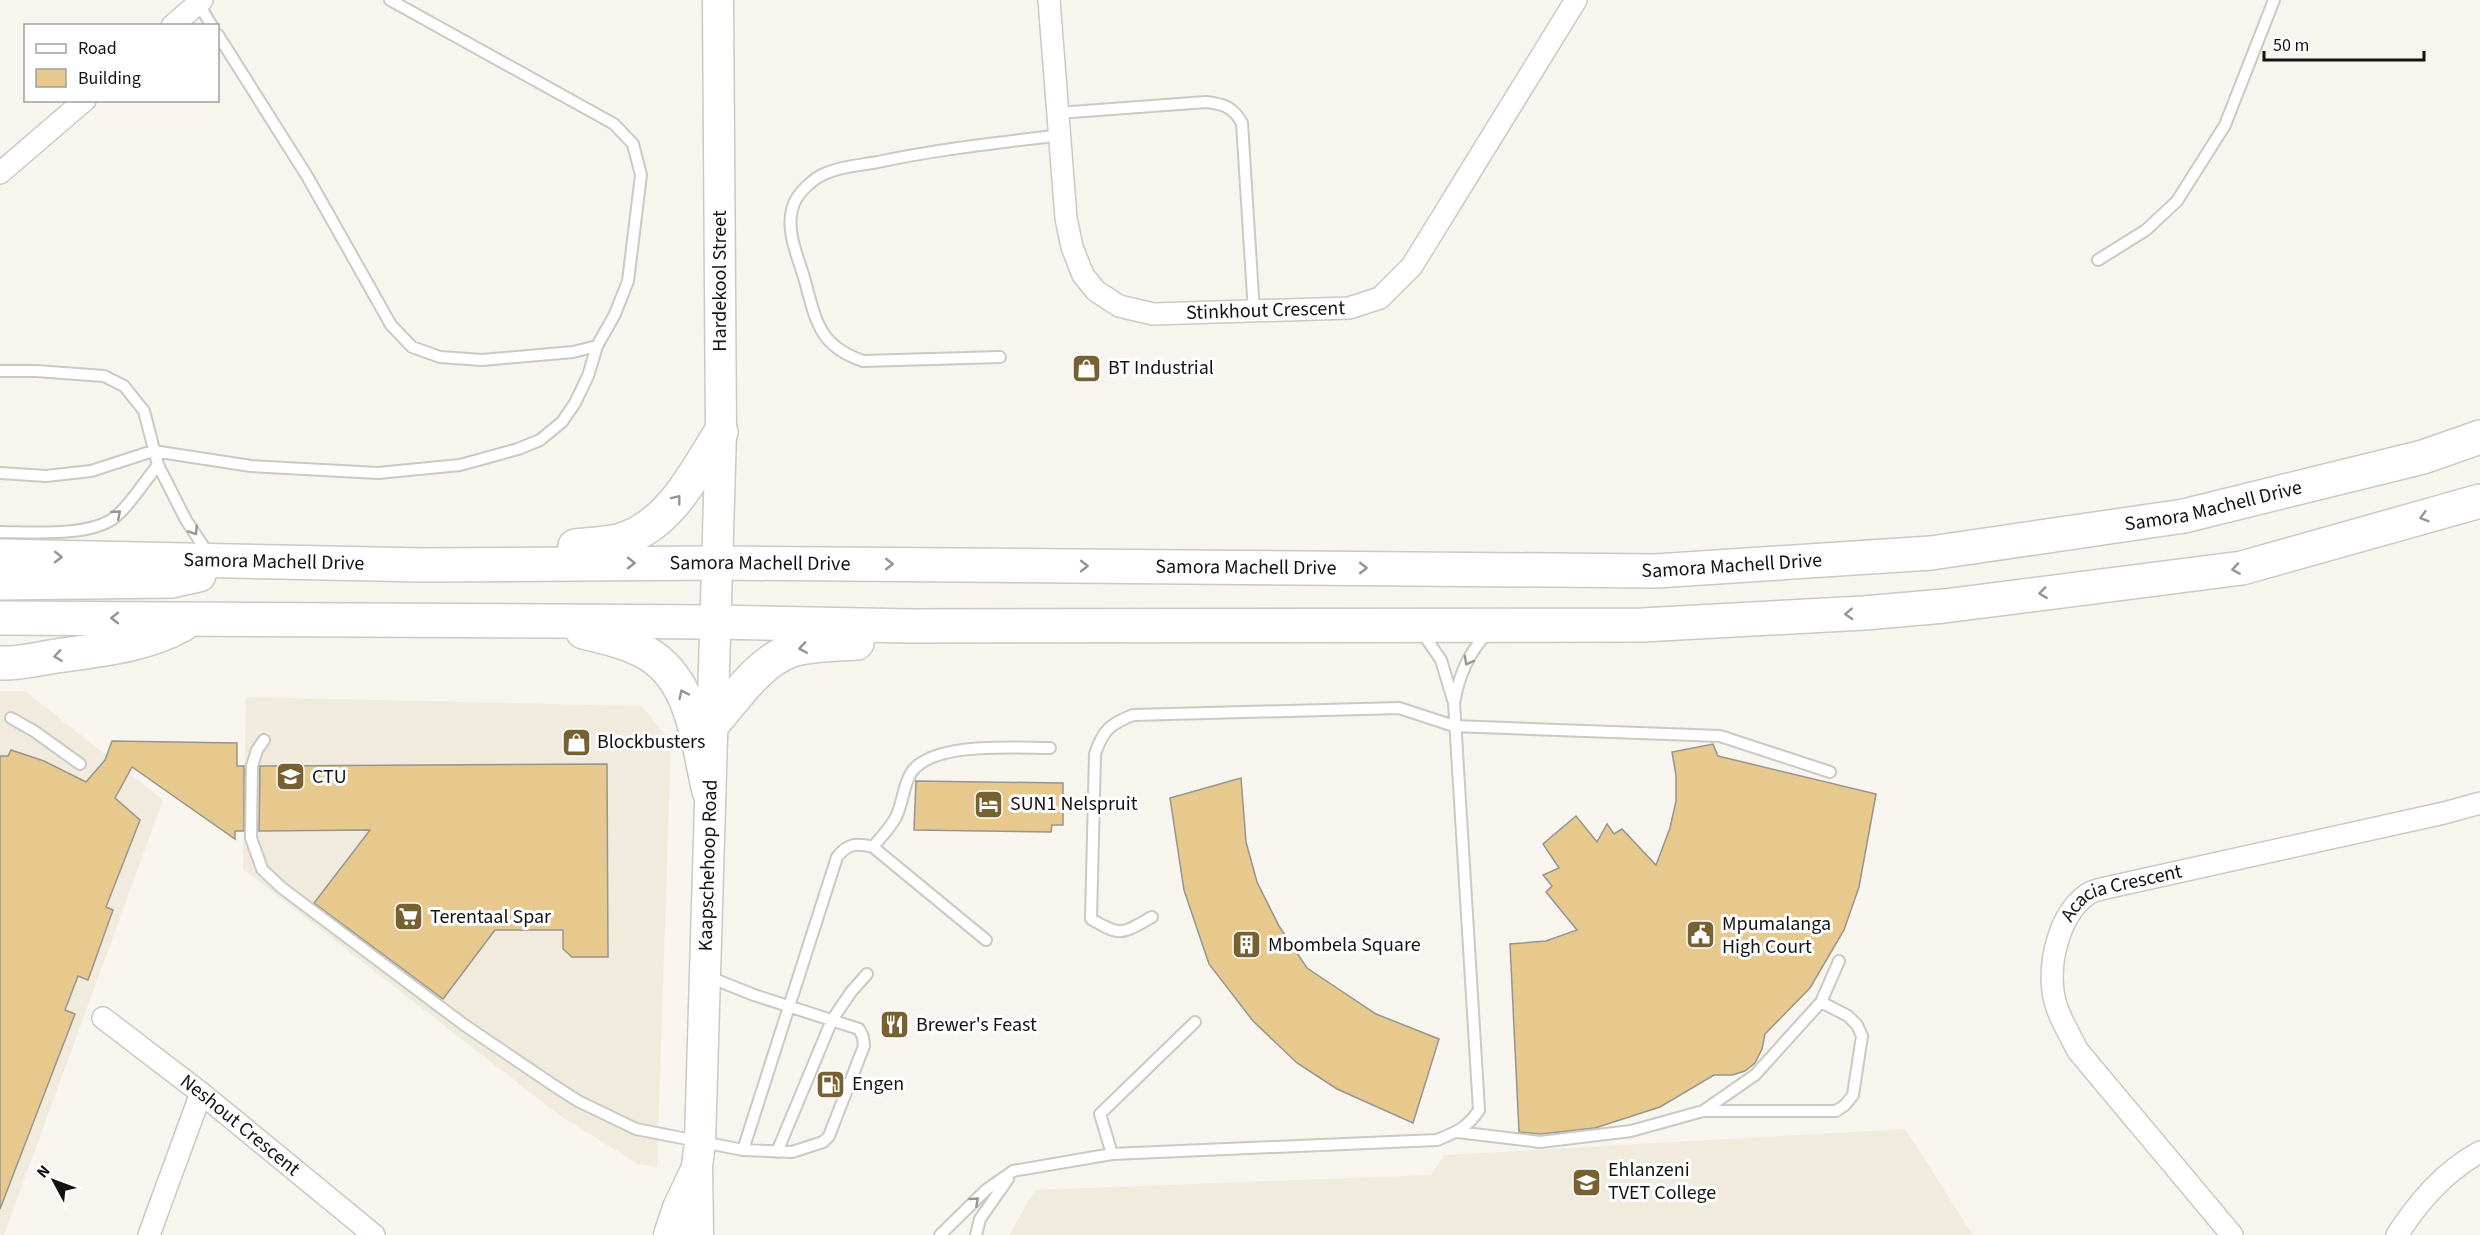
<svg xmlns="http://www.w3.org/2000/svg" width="2480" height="1235" font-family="'Source Sans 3',sans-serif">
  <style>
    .built { fill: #f1ebde }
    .building { fill: #e7c88d; stroke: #979590; stroke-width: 1.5 }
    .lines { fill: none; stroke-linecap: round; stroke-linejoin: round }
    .lane-casing { stroke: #cbc9c3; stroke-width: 14 }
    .street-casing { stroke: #cbc9c3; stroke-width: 24 }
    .secondary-casing { stroke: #cbc9c3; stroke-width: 33 }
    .primary-casing { stroke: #cbc9c3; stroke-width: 36 }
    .lane { stroke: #fff; stroke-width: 10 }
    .street { stroke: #fff; stroke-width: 21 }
    .secondary { stroke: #fff; stroke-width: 30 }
    .primary { stroke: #fff; stroke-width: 33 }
    .oneway { stroke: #959594 }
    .labels { text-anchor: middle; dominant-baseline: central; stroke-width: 6; stroke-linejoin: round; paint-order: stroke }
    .street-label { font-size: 20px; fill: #141311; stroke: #fff }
    .poi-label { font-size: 20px; fill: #141311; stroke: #fff; text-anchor: start }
  </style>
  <rect width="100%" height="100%" fill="#f8f5ef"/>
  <!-- built -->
  <path class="built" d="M0,691H25L163,800L4,1235H0Z
    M246,697L642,706L671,742L657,1167L638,1164L559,1115L243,869Z
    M1905,1129L1973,1235H1009L1035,1190L1431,1175L1444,1155Z"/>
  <!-- building -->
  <path class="building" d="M112,741L237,743V766H244V831H235V839L132,767L115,798L140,820L106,907L113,910L88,980L78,976L65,1010L75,1014L0,1209V756H8L11,750L44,761L86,782L105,760Z
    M1713,744L1718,756L1876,794L1859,887L1844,930L1810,988L1765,1034L1762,1049L1755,1063L1745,1071L1732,1075H1714L1660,1107L1595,1128L1541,1134L1519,1132L1510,944L1546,941L1577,930L1546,892L1552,886L1543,875L1559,868L1543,844L1576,816L1597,842L1607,824L1614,834L1622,829L1656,865L1670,828L1676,801V775L1672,752Z
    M607,764L608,957H572L563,949V930H495L443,999L314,903L370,830L259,831L260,766Z
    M1241,778L1246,842L1257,882L1279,926L1307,968L1376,1014L1439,1039L1413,1123L1337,1089L1297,1063L1253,1021L1209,964L1184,890L1170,798Z
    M916,781L1063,783V825H1052L1051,832L914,830Z"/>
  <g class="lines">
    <defs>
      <path id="lane" d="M198,3L212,26
        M218,35L307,176L391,325L412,347L440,357L482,360L573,352L597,346L615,314L628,281L641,175L633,144L614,124L390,0
        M1058,113L1206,102C1224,104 1233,107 1242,123L1254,312
        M2098,260L2146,230L2177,201L2225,125L2274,0
        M1000,357L863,361C819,346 816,321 805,281C799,259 786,233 792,210C795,194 814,177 829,172C844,166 862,165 878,162C938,149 999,143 1060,135
        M0,371H36L104,376L124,386L144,411L158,465L186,520L209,555
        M0,473L46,476L91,471L153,451L251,466L378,473L460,465L518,449L540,440L562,422L575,403L588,376L597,346
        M0,532C31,532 88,537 114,518C130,506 145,480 158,465
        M1421,631L1441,660L1453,700
        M11,718L34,731L80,764
        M264,740L257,750L252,766L251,838L262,869L282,888L463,1024L550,1083L578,1101L636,1129L743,1150L792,1152L823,1142L829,1136L864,1046L863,1037L859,1029L754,995L709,977
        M873,847C881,837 890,828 896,817C903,803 903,786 911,773C931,741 1016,748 1050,748
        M1152,917C1121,934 1122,937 1091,919L1095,754C1103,730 1110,724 1133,715L1399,708L1454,726L1720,736L1830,772
        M1195,1022L1100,1114L1112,1154L1437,1140C1457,1132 1467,1128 1479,1110L1454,703C1459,676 1468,652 1489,632
        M1704,1111H1836L1845,1105L1853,1095L1862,1036L1857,1025L1848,1016L1821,1002
        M1457,1132L1540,1142L1631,1131L1703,1111L1755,1075L1821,1002L1839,961
        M743,1150L837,857C848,843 857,843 873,847L986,940
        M777,1152L832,1020L851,992L867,974
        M940,1235L986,1190L1013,1171L1112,1154
        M976,1235L980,1219L1008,1179"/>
      <g id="street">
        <path id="s1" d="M1049,0L1066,218L1072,247L1083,275L1096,291L1119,306L1153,314L1349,308L1380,298L1412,266L1576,0"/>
        <path d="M172,26L202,0"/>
        <path d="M0,173L85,100"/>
        <path id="s2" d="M103,1018L201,1093L374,1235"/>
        <path d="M149,1235L201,1093"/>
        <path id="s3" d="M2232,1235L2078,1051C2069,1033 2055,1011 2053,991C2049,959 2060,913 2088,894C2094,890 2103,889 2110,887L2444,813L2480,803"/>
        <path d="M2397,1235C2419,1201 2444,1172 2480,1152"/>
      </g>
      <g id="secondary">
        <path d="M669,1235L678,1208L694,1174"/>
        <path id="s4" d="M698,1235L697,1166L700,1143L721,432L718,0"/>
      </g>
      <g id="primary">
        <path d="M575,546C590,544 607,544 621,540C671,525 695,472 721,432"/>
        <path id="s5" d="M0,556L424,565L718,563L1656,571L1931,553L2184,516L2423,457L2480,437"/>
        <path d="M0,583L172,581L199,575"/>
        <path d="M0,618L715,622L911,626L1642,625L1864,613L1944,606L2242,568L2480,501"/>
        <path d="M583,632C604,637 626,642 645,652C694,679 697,742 709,791"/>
        <path d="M0,663C19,664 37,659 56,656C98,650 144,646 182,625"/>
        <path d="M712,725C735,699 758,662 792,650C812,644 836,644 857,643"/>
      </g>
    </defs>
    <!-- lane casing -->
    <use href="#lane" class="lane-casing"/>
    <!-- street casing -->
    <use href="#street" class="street-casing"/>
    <!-- secondary casing -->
    <use href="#secondary" class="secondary-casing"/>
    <!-- primary casing -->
    <use href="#primary" class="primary-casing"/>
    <!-- lane -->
    <use href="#lane" class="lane"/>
    <!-- street -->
    <use href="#street" class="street"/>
    <!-- secondary -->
    <use href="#secondary" class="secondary"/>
    <!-- primary -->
    <use href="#primary" class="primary"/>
  </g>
  <!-- one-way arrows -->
  <defs><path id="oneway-chevron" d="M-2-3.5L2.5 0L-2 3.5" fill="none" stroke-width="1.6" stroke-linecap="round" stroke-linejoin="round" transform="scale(1.5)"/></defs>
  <g class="oneway">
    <use href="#oneway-chevron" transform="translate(677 499) rotate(-52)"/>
    <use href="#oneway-chevron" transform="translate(117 514) rotate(-41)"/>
    <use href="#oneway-chevron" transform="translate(2424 517) rotate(164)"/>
    <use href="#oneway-chevron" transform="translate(194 531) rotate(56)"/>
    <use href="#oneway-chevron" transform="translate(58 557) rotate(1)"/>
    <use href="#oneway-chevron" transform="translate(631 563)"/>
    <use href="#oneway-chevron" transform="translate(889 564)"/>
    <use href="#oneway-chevron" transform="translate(1084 566)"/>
    <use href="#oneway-chevron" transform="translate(1363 568)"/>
    <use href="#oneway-chevron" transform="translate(2236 569) rotate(171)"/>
    <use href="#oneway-chevron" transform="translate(2043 593) rotate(173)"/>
    <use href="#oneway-chevron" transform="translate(1849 614) rotate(177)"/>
    <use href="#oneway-chevron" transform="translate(115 618) rotate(-180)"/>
    <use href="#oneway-chevron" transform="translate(803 648) rotate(171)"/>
    <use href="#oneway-chevron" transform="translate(58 656) rotate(172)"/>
    <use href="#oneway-chevron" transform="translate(1468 661) rotate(119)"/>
    <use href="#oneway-chevron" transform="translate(683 694) rotate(-115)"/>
    <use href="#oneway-chevron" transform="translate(975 1201) rotate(-42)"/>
  </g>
  <!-- icons -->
  <defs>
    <symbol id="shop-square" viewBox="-11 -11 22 22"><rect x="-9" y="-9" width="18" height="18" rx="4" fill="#786131" stroke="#fff"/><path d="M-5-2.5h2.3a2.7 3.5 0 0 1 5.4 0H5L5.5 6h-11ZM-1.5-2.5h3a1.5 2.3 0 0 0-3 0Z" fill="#fff"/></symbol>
    <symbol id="university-square" viewBox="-11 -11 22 22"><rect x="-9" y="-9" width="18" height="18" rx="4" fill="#786131" stroke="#fff"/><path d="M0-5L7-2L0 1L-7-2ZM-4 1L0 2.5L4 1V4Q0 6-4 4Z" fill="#fff"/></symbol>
    <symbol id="hotel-square" viewBox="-11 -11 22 22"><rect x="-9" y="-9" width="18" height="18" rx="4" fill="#786131" stroke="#fff"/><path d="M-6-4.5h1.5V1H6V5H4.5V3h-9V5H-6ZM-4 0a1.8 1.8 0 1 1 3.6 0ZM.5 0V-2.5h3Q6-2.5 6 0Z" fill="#fff"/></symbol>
    <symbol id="supermarket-square" viewBox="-11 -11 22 22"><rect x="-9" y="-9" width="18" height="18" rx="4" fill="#786131" stroke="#fff"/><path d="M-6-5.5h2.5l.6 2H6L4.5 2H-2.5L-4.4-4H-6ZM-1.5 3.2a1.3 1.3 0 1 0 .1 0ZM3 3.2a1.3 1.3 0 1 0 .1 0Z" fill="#fff"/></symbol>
    <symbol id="civic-square" viewBox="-11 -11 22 22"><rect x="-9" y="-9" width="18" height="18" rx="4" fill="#786131" stroke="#fff"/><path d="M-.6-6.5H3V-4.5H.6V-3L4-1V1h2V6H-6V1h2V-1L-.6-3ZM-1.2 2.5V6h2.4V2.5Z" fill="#fff"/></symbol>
    <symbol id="building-square" viewBox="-11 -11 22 22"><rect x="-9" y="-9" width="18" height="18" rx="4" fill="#786131" stroke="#fff"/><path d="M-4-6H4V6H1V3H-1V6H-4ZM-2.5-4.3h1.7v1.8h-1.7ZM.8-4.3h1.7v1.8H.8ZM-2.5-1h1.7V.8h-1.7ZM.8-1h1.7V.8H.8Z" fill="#fff"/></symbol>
    <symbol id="restaurant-square" viewBox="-11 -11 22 22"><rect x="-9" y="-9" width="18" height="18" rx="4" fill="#786131" stroke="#fff"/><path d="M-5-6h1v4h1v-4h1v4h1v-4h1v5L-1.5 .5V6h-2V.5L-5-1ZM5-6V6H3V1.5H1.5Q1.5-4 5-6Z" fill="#fff"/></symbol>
    <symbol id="fuel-square" viewBox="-11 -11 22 22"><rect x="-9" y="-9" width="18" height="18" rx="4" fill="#786131" stroke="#fff"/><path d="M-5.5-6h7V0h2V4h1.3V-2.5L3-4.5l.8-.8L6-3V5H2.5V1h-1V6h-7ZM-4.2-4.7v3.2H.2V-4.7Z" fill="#fff"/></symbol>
  </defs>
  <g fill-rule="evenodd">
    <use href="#shop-square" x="1070" y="352" width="33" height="33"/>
    <use href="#shop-square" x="560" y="726" width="33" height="33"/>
    <use href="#university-square" x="274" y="760" width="33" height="33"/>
    <use href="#hotel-square" x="972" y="788" width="33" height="33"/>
    <use href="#supermarket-square" x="392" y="900" width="33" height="33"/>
    <use href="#civic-square" x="1684" y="918" width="33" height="33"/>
    <use href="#building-square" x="1230" y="928" width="33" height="33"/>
    <use href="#restaurant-square" x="878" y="1008" width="33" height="33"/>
    <use href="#fuel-square" x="814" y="1068" width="33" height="33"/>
    <use href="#university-square" x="1570" y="1166" width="33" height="33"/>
  </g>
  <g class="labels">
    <!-- street labels -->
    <g class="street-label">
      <text transform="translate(720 281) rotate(-90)">Hardekool Street</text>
      <text stroke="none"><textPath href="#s1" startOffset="474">Stinkhout Crescent</textPath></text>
      <text stroke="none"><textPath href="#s5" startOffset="2218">Samora Machell Drive</textPath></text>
      <text stroke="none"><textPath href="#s5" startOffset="274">Samora Machell Drive</textPath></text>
      <text stroke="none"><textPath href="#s5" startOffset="760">Samora Machell Drive</textPath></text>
      <text stroke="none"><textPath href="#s5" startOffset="1732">Samora Machell Drive</textPath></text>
      <text stroke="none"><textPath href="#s5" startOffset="1246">Samora Machell Drive</textPath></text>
      <text stroke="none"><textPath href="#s4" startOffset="370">Kaapschehoop Road</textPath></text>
      <text stroke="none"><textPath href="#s3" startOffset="444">Acacia Crescent</textPath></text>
      <text stroke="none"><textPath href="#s2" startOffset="174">Neshout Crescent</textPath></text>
    </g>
    <!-- poi labels -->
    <g class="poi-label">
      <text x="1108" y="368">BT Industrial</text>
      <text x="597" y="742">Blockbusters</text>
      <text x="312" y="777">CTU</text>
      <text x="1010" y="804">SUN1 Nelspruit</text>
      <text x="430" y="917">Terentaal Spar</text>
      <text x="1722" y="924">Mpumalanga<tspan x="1722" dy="23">High Court</tspan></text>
      <text x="1268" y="945">Mbombela Square</text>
      <text x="916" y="1025">Brewer's Feast</text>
      <text x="852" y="1084">Engen</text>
      <text x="1608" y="1170">Ehlanzeni<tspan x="1608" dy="23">TVET College</tspan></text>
    </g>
  </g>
  <!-- legend -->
  <rect x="24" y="24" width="195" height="78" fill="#ffffff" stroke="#a1a1a0" stroke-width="1.5"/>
  <rect x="36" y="44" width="30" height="9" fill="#ffffff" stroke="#a1a1a0" stroke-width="1.5"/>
  <text x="78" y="54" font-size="18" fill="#141311">Road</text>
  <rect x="36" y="69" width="30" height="18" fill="#e7c88d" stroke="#a1a1a0" stroke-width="1.5"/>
  <text x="78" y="84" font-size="18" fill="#141311">Building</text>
  <!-- north arrow -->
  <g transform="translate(54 1181) rotate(311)" stroke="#ffffff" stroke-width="4.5" paint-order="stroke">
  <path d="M0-4.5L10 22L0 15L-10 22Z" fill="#141311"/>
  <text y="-9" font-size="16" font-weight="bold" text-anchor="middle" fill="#141311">N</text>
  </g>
  <!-- scale -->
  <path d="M2264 51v9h160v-9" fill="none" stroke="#141311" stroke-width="3"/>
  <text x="2273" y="51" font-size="18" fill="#141311" stroke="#ffffff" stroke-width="4.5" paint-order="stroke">50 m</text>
</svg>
